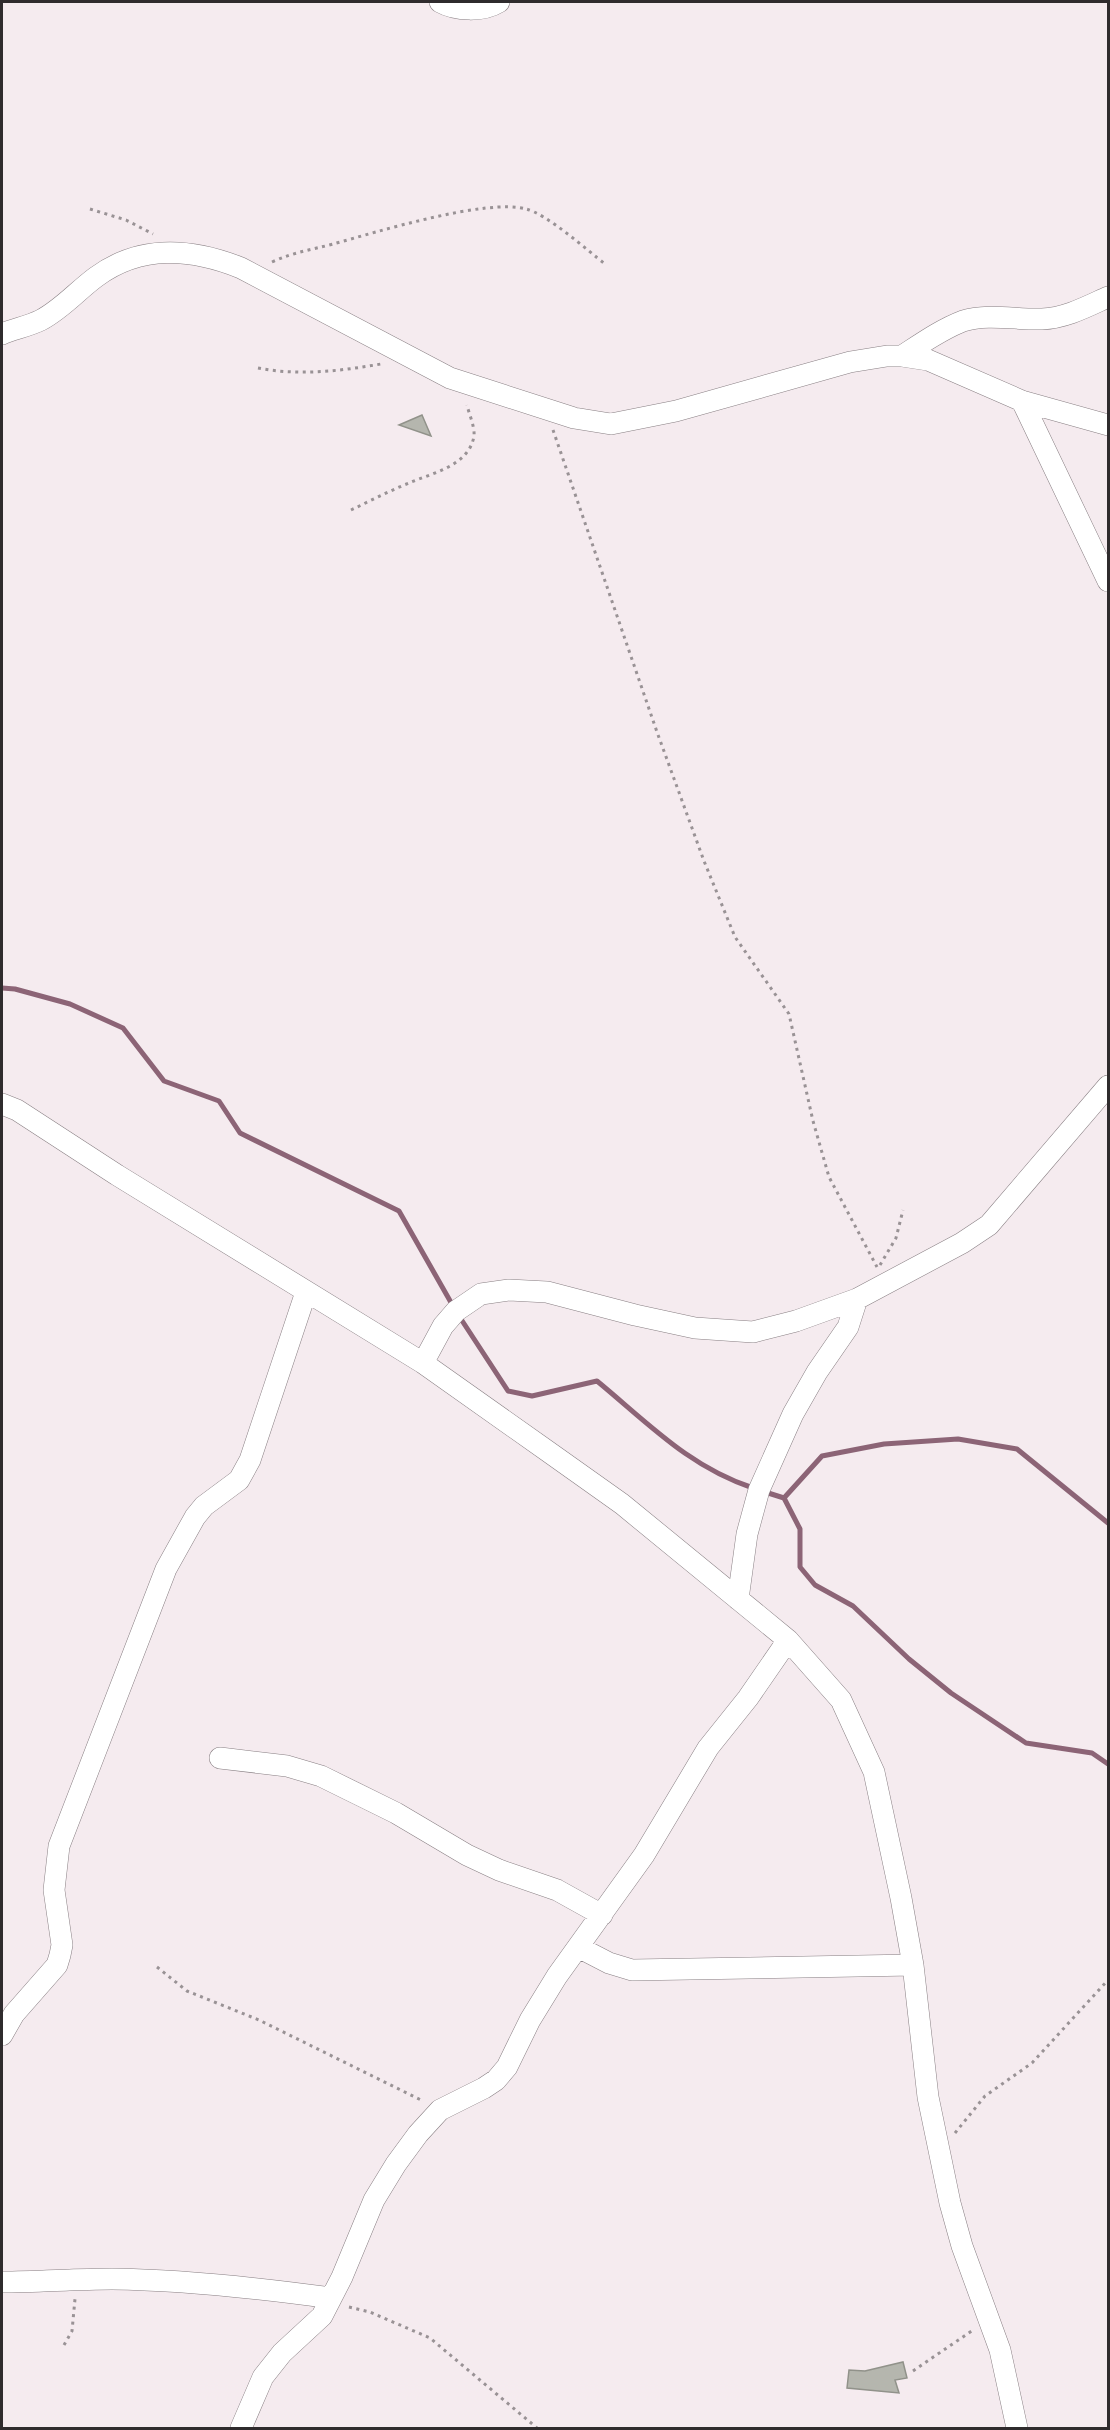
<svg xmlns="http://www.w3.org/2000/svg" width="1110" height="2430" font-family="Quicksand,sans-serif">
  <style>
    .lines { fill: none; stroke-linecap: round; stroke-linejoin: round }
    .stream { stroke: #8c6476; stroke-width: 5 }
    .building { fill: #b5b6ae; stroke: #91928a; stroke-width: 1.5 }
    .street-casing { stroke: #887f83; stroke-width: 22 }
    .path { stroke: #999295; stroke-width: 3; stroke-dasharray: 3 4.5; stroke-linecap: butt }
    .street { stroke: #fff; stroke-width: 21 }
  </style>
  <rect width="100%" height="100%" fill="#f5ebef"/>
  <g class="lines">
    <!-- stream -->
    <path class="stream" d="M2,988L15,989L70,1004L123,1028L164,1081L219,1101L240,1133L399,1211L453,1306
      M459,1316L508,1391L532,1396L597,1381C648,1423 689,1467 753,1488
      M765,1492L784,1498L822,1456L884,1444L958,1439L1017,1449L1108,1523
      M784,1498L800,1529V1567L815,1585L853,1606L909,1659L951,1693L1026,1743L1092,1753L1108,1764"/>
  </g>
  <!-- building -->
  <path class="building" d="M422,415L431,436L399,425Z
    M903,2362L907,2378L895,2380L899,2393L847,2388L849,2370L865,2371Z"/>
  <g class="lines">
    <defs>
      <path id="street" d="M440,2C456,11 483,12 499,2
        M2,334C14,329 29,326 41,320C62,309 77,291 96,277C141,244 191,248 241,268L450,378L574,418L611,424L676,411L850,362L887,356H902L928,360L1022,401L1108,425
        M902,356C922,343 942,329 963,321C988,313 1017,320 1042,319C1066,318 1088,306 1108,297
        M1022,401L1108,581
        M2,1104L17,1110L117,1175L423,1363L546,1450L622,1504L788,1640L841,1700L874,1772L901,1898L913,1965L928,2097L950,2203L962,2246L1000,2350L1017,2428
        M423,1363L443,1326L456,1311L481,1294L509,1290L547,1292L635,1315L695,1328L753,1332L796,1321L857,1299L962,1243L989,1225L1108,1086
        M738,1599L747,1534L759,1490L793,1414L817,1372L848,1327L857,1299
        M220,1758L287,1766L321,1776L396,1813L467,1855L499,1870L557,1890L602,1915
        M578,1947L609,1963L632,1970L913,1965
        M2,2035L14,2014L57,1965L60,1955L62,1945L54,1890L59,1846L166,1569L195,1517L204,1506L239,1480L250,1460L306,1292
        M2,2282C38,2282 75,2279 112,2279C185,2280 258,2288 331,2298
        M241,2428L263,2377L282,2353L322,2316L342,2277L374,2200L396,2164L418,2134L440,2110L484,2088L496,2080L507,2067L530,2020L557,1976L644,1855L708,1748L748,1698L788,1640"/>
    </defs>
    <!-- street casing -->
    <use href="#street" class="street-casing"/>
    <!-- path -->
    <path class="path" d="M90,209L126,220L153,234
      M272,262C294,252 311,250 333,244C377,232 486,198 526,209C547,214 587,250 605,264
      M258,368C299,376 340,371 381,364
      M553,430L657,732L704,861L735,937L789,1014L813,1121L829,1177L877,1267
      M351,510C370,501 389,491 409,483C432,473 469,466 474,436C475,427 469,414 467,405
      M880,1265L896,1238L903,1210
      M157,1967L187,1991L259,2020L423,2101
      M955,2133L985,2096L1032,2063L1108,1980
      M349,2307L370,2312L430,2338L537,2428
      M64,2345L72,2331L75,2299
      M913,2371L973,2330"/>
    <!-- street -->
    <use href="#street" class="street"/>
  </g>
  <!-- border -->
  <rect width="1110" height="2430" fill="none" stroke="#2f2b2d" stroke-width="6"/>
</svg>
